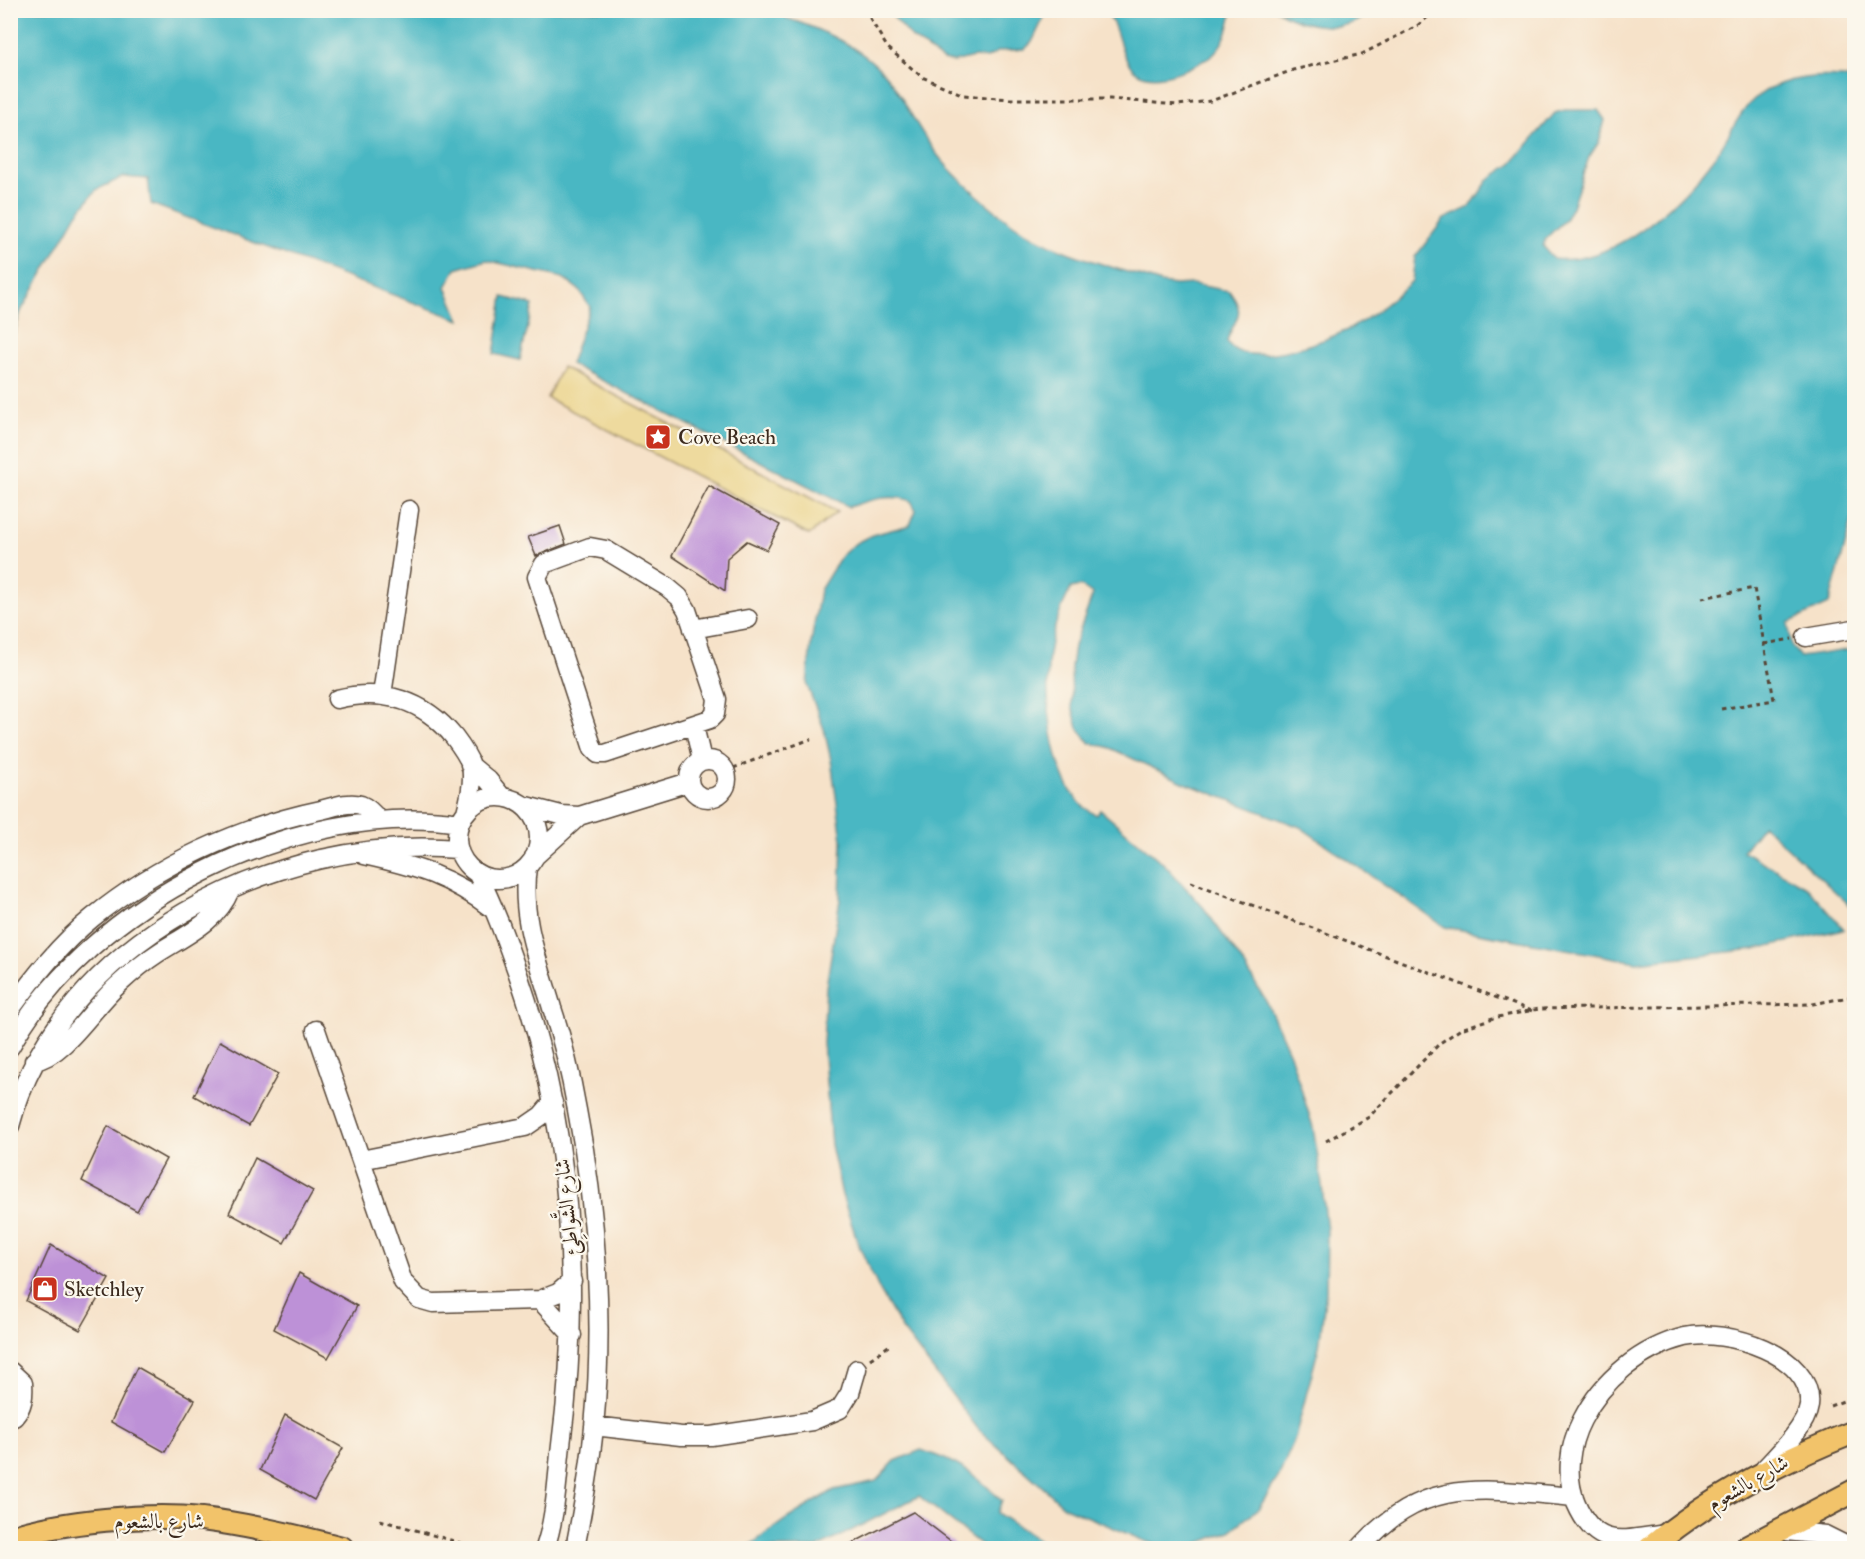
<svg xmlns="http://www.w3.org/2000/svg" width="1865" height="1559" font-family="'IM FELL Double Pica',Amiri,serif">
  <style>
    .sand { fill: #eeda9e; stroke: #94825e; stroke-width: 1.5 }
    .water { fill: #49b7c3; stroke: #427070; stroke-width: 1.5 }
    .building { fill: #bd91d7 }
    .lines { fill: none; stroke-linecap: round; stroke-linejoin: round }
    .minor-casing { stroke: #574638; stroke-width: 21 }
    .major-casing { stroke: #574638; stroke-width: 26 }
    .path { stroke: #574638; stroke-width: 3; stroke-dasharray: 4.5 4.5; stroke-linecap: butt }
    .minor { stroke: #fff; stroke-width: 18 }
    .major { stroke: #f2c36a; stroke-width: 22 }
    .labels { text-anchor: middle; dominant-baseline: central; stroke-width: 4.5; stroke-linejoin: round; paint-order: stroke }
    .poi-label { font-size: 21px; fill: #3b2a1e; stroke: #fbf7ec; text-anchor: start }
    .street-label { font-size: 21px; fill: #3b2a1e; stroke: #fbf7ec }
  </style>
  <rect width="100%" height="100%" fill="#fbf7ec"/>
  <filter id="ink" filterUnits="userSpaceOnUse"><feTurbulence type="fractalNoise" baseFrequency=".0167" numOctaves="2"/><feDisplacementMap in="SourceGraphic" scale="12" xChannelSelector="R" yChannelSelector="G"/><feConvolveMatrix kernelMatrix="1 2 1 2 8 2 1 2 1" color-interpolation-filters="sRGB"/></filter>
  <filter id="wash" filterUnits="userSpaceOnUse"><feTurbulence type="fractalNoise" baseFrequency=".008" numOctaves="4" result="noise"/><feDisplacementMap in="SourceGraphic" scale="24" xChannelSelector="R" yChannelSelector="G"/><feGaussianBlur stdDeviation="1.35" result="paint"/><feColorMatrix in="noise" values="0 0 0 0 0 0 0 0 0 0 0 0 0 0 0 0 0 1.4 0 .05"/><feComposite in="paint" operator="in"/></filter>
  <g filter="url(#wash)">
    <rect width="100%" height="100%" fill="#f6e2c9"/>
    <!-- sand -->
    <path class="sand" d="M562,367L837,512L809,535L547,398Z"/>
    <!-- water -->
    <path class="water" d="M11,10L780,11L786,18C827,31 875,53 898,92C919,127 932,155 964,183C980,198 996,212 1013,224C1056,254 1112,266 1161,283L1175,285L1192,284L1229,291C1248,315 1234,318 1227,341C1242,373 1335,339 1358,324C1378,312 1396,296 1412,281L1415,257L1444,219L1470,207L1489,179L1510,165L1555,113L1565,110H1598L1605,120L1599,142L1589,157L1572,207L1565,220L1546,238L1543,246L1554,259C1614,266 1684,201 1716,155C1729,137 1740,109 1758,96C1785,75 1823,75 1854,78V513L1829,604L1788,623L1792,647L1800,657L1854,649V909L1763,825L1743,851L1808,888L1844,929L1755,949L1637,962L1445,927L1300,827L1185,783L1108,747L1090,743L1078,728L1072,706L1071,667L1074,646L1093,594L1081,586L1071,588C1060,609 1052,630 1049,654C1044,695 1051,797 1097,815L1100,810L1165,865L1204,908L1245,966L1267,1003L1290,1054L1313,1127L1321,1177L1327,1231L1326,1292L1319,1346L1295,1438L1279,1476L1259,1508L1230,1531L1186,1548L1147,1542L1065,1507L978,1429L902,1329L880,1291L859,1246L842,1195L831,1145L823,1043L826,987L840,899L842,840L831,760L824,729L807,685L811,643L820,590L841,556L856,543L872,535L910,525L916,510L911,501C891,493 869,500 849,507L570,364L590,307L579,290L563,278L486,260L456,269L446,287L460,320L151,204L148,179L123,177L96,190L77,214L21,311L11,344Z
      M888,11H1047L1032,42L1025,49L999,51L987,58L973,57L954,62L943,60L912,38Z
      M1105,11H1232C1230,24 1225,43 1214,53C1198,67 1151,88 1133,69C1118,53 1120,27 1105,11Z
      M1278,11L1372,10V11C1347,35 1305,27 1278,11Z
      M503,297L533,305L520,360L494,354Z
      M921,1450C960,1463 974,1473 1002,1501L997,1513L1051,1548H985L919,1496L817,1548H746L785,1520L834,1490L876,1481L895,1461Z"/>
    <g id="blocks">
      <!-- building -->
      <path class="building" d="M709,486L780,525L767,550L747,541L727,558L725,591L672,556Z
        M560,526L566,544L536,556L528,537Z
        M220,1041L278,1074L249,1126L194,1096Z
        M108,1126L166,1159L137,1211L82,1181Z
        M255,1158L313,1191L284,1243L229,1213Z
        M51,1245L109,1279L80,1330L26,1301Z
        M299,1273L357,1306L328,1358L274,1329Z
        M137,1367L195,1400L165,1452L111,1422Z
        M285,1415L343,1448L314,1500L260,1470Z
        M913,1512L960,1548H843Z"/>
    </g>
  </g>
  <g filter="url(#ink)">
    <use href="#blocks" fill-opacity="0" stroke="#574638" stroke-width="1.5"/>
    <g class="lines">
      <defs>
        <path id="minor" d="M590,547L606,550L667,587L679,597L687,610L717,699L715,714L710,719L605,754H598L593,749L537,577L544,564Z
          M693,629L748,619
          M1806,637L1854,629
          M382,695L409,510
          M337,699C383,688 424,700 454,737C460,745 468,756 471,765C474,780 470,798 466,812
          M694,726L702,760
          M689 779a19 19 0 1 1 38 0a19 19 0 1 1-38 0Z
          M470,765L488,780L502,797
          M457 838a41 41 0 1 1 82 0a41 41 0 1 1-82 0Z
          M522,805L561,815L579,816
          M364,855C418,867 450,876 494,910
          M534,857L579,816L689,782
          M527,867C520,918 538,960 552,1008C563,1041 571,1076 577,1110C597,1212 604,1323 594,1427C590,1468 583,1508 575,1548
          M477,873C494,906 506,940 518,974C571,1127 582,1286 561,1445C557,1479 556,1516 545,1548
          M10,1010C34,977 60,944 92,918C157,865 239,827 321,810C333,807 349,801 361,805C369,808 374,814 378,820
          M316,1030L403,1282L419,1299L433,1303L540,1300L558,1293L572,1281
          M10,1047C89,903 297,799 460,823
          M34,1061C65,1056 93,1007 118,985C131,973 144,962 158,953C186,935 217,922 230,890
          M10,1126C59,941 278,833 458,849
          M361,1160L525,1127L541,1116L553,1102
          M540,1300L572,1335
          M10,1371L23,1383C24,1396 23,1407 14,1417H10
          M594,1426L681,1436H711L812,1421L840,1409L850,1393L857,1369
          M1777,1530L1825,1535L1851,1548
          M1667,1534C1624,1539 1597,1552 1576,1503C1565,1477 1569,1445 1582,1420C1602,1380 1641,1348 1685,1337C1724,1328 1815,1354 1809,1406C1806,1427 1779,1453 1765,1468
          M1360,1548C1425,1474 1485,1490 1574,1497"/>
        <path id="major" d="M10,1538C61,1521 149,1513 202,1519C250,1525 296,1536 342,1548
          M1650,1548C1710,1497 1781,1461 1854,1432
          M1746,1548L1854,1491"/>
      </defs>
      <!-- minor casing -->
      <use href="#minor" class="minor-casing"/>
      <!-- major casing -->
      <use href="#major" class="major-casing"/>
      <!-- path -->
      <path class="path" d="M865,10L887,47L922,77L964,95L1009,99H1110L1177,105L1211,101L1293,70L1362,54L1417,26L1436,10
        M1702,598L1754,588L1774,700L1721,709
        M1764,644L1792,639
        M725,771L811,739
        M1191,882L1532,1011
        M1326,1141L1369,1117L1440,1043L1461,1029L1493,1018L1539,1009L1813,1004L1854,996
        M870,1359L890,1345
        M1830,1406L1854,1397
        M380,1520L478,1548"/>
      <!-- minor -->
      <use href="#minor" class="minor"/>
      <!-- major -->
      <use href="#major" class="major"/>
    </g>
  </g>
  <!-- icons -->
  <defs>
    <symbol id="sight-square" viewBox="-11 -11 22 22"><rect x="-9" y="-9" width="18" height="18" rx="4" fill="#c8321e" stroke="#fbf7ec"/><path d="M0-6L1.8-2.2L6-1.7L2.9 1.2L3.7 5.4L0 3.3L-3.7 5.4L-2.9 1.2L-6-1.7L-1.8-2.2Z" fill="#fff"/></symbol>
    <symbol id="shop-square" viewBox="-11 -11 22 22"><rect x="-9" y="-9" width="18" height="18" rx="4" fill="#c8321e" stroke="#fbf7ec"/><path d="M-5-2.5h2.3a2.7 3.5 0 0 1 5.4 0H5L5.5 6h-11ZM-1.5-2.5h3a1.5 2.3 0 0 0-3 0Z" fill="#fff"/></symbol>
  </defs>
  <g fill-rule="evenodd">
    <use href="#sight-square" x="643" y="422" width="30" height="30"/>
    <use href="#shop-square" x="30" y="1274" width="30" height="30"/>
  </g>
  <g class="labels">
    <!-- poi labels -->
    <g class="poi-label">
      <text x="678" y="437">Cove Beach</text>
      <text x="64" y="1289">Sketchley</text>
    </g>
    <!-- street labels -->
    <g class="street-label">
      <text transform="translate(567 1207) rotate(-96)">شارع الشَّواطِئ</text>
      <text transform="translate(1748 1483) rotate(-30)">شارع بالشعوم</text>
      <text x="159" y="1521">شارع بالشعوم</text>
    </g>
  </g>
  <!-- margin -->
  <rect width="1865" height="1559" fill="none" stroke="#fbf7ec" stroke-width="36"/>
</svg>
